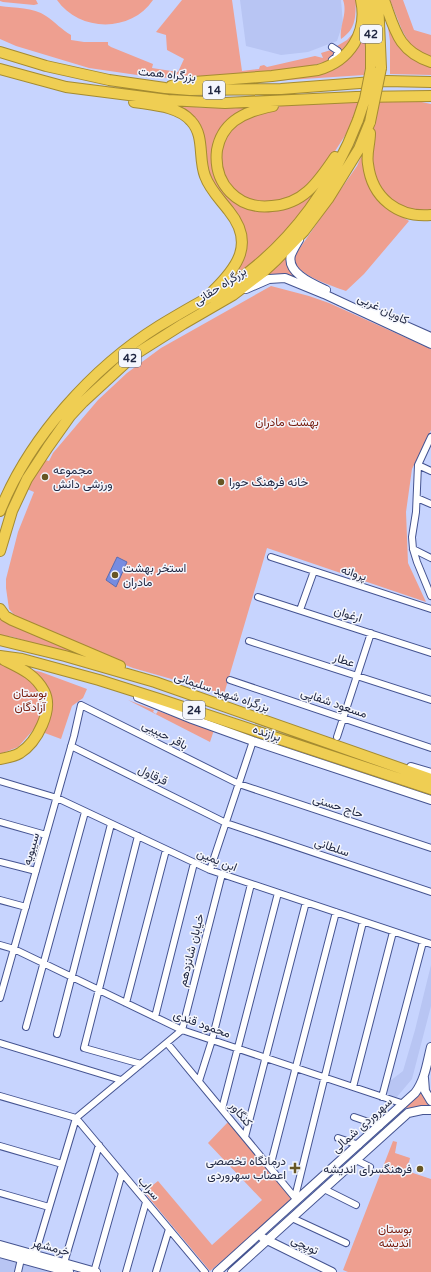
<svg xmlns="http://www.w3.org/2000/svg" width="431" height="1272" font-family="'Varela Round',Vazirmatn,sans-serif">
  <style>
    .built { fill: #b8c5f3 }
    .green { fill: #ee9f90 }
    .water { fill: #768ce1; stroke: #5c6db1 }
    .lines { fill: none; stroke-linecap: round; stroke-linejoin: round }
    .minor-casing { stroke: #455491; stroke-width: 8 }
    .secondary-casing { stroke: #455491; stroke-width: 10 }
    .trunk-casing { stroke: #a48b31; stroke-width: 12 }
    .minor { stroke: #fff; stroke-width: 6 }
    .secondary { stroke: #fff; stroke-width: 8 }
    .trunk { stroke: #efce53; stroke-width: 10 }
    .trunk-bridge-casing { stroke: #a48b31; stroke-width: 12; stroke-linecap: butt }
    .trunk-bridge { stroke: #efce53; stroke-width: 10 }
    .poi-dot { fill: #675624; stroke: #f4f6fd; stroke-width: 1.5 }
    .labels { text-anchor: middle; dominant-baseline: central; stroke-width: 3; stroke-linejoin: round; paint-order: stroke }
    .shield { fill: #f4f6fd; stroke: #5f6479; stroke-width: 1 }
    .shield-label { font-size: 11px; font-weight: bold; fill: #1f2641 }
    .street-label { font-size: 12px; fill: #1f2641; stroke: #f4f6fd }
    .park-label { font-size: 12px; fill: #792012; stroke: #f4f6fd }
    .poi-label { font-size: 12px; fill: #1f2641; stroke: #f4f6fd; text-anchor: start }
  </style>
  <rect width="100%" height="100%" fill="#c7d4fe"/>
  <!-- built -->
  <path class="built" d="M240,0H341L343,23L337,41L308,52L281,55L246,46Z
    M431,965V1006L412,1079L396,1098L387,1094L390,1081L403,1071L415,1030Z
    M0,1258L52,1272H0Z"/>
  <!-- green -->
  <path class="green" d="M0,0H36L38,4L34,5L3,2L0,1Z
    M57,0H153C131,33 79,32 57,0Z
    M182,0H232L242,71L259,69L260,66L264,65L267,67L315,56L323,58L321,53L331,50L334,51L335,54L331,59L325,62L306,67L247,76L195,79L151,77L89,68L16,46L0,39V6C15,8 33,7 46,16C55,22 62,30 71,35V40L84,42H108V45L111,47L153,64L152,68L178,72L184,59L167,50L166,35L156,32Z
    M343,0H356C355,17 357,28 341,39C339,26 348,14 343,0Z
    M390,0H403L414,30L431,35V59L412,48L402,30Z
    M385,7L394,34L431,66V75L390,74V41Z
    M364,11L368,69H365L364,75L243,83L279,76L344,59Z
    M359,27L338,59L326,65L340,50L337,46L347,40Z
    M379,99L412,100L431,104V213L409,211L380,192L369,154L373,124Z
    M361,101L348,131L317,179L291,199L264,205L236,194L221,173L222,140L232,126L263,109L281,106Z
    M270,105L220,134L223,189L275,209L332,169L292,226L259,258L214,292L244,248L221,198L209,175L203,148L176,106L213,108Z
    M364,150V168L368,185L382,201L390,209L409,221L364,274L346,291C333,286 298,276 295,261C294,259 295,257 295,255L357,166Z
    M296,242L289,264L317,287L296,279L258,282Z
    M271,286L309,296L329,303L431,349V430L412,469L406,512L408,563L426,602L267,548L224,694L133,668L97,654L21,622L9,609L6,588V579L18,532L34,492L27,489L45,460L49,461L53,453L98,400L127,373L161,348Z
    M0,613L130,672L13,637L0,635Z
    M0,662L41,672L87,689L83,698L72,706L61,739L34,729L18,747L0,754Z
    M128,700L154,710L153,712L156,714L158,711L214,730L210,742Z
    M421,1093L430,1107L404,1108Z
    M228,1122L293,1200L210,1271L144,1192L158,1181L212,1245L262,1200L208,1143Z
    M393,1141L397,1142L395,1153L410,1158L409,1162L406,1166L413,1173L431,1179V1272H348L343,1270Z"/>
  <!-- water -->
  <path class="water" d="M117,557L127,562L116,587L106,580Z"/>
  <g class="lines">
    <defs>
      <path id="minor" d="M332,47L338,51L336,57L332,60
        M431,437L418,465L416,512L412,537L413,549L417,562L431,596
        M418,465L431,471
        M417,498L431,504
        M413,549L431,558
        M271,557L431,609
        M258,597L431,653
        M300,610L314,571
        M249,641L431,700
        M230,680L431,748
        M337,737L371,633
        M71,746L226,823L431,892
        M0,781L57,798L210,870L431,944
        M0,822L46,835
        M138,836L84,1048L141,1064
        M0,862L36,871
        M210,870L253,741
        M0,900L26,907
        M0,945L14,949L182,1030L404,1104
        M0,998L74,736L81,705L239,784L431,848
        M126,1003L166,850
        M155,1017L194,863
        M26,1027L85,812
        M182,1030L222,874
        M57,1034L111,824
        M0,1043L121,1080
        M167,1043L296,1199
        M199,1081L212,1040L251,884
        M353,1087L393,932
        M0,1096L76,1118
        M382,1097L423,942
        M222,1109L278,893
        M354,1117L380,1126
        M76,1118L205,1272
        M76,1118L182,1030
        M245,1137L306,902
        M338,1138L359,1145
        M0,1146L62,1164
        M356,1160L370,1167
        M270,1167L336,912
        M324,1189L356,1205
        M0,1193L49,1207
        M295,1197L363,922
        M292,1218L346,1243
        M34,1258L76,1118
        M64,1263L99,1145
        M18,1272L21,1259
        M94,1272L122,1173
        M126,1272L146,1202
        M156,1272L169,1229"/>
      <path id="secondary" d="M299,240C296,245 293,250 291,255C286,273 313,284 326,290
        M246,289L269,279L285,278L324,294L431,344
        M370,310L431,337
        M138,697L192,719L253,741L431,800
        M411,767L431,773
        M424,1078L425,1091L431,1101
        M263,1238L267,1240L332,1272
        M0,1245L96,1272
        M0,1253L69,1272
        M217,1272L415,1093C425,1080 427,1063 431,1047
        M232,1272L408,1113L422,1110H431"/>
      <path id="trunk" d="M368,0L371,47V69
        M378,0L381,68
        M384,0C395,30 398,51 431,62
        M0,52L46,66L109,80L165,88L190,90L281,89L386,81L431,82
        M0,69L66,87L168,100L225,103L356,97L431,96
        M171,86L181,83L272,76L318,70C350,61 368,32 361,0
        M134,102C152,105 178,106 191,121C205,136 198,158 205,176C210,190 220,199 229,211C255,243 238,267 212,292
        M273,106C259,109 246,112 234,121C225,128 219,139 217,150C213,184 238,210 272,206C286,205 298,200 308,191C319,181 327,169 335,157
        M370,133C370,144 366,154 368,164C372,198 398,218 431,215
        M0,511C29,438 93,367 159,326C174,317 189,308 204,300C216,294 227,288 238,280C293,241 334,183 358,120
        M0,551L12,511L27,479L48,447L70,416L83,402L134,355L183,324L233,295L262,273L276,260L304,231L328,199L359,149L370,122
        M0,609L5,616L12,620L120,666
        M0,640L65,656L155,682L431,779
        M0,656L22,659L99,680L159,699L431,789
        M0,759C6,758 15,756 20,753C37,742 54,710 44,691C35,674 20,668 4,660"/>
    </defs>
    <!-- minor casing -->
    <use href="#minor" class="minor-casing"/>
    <!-- secondary casing -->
    <use href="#secondary" class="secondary-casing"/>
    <!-- trunk casing -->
    <use href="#trunk" class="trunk-casing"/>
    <!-- minor -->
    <use href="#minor" class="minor"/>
    <!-- secondary -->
    <use href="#secondary" class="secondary"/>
    <!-- trunk -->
    <use href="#trunk" class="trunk"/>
    <defs>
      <path id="trunk-bridge" d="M358,120L365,99L371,69
        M370,122L381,68"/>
    </defs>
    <!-- trunk-bridge casing -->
    <use href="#trunk-bridge" class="trunk-bridge-casing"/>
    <!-- trunk-bridge -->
    <use href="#trunk-bridge" class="trunk-bridge"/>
  </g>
  <!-- markers -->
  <g class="poi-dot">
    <circle cx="45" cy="477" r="4"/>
    <circle cx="221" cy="482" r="4"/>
    <circle cx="115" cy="575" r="4"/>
    <path d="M293 1162h4v4h4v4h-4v4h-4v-4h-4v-4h4z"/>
    <circle cx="420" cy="1169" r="4"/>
  </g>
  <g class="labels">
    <!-- shield labels -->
    <g class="shield">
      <rect x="360" y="25" width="22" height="18" rx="3"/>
      <rect x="203" y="81" width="22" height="18" rx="3"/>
      <rect x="119" y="349" width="22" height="18" rx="3"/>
      <rect x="183" y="701" width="22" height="18" rx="3"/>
    </g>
    <g class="shield-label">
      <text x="371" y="34">42</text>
      <text x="214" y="90">14</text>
      <text x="130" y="358">42</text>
      <text x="194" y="710">24</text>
    </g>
    <!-- street labels -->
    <g class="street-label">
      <text transform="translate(167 74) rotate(6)">بزرگراه همت</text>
      <text transform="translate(220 286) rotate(-33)">بزرگراه حقانی</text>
      <text transform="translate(383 309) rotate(26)">کاویان غربی</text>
      <text transform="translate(354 573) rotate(18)">پروانه</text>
      <text transform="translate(348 614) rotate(18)">ارغوان</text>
      <text transform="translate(344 660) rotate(18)">عطار</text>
      <text transform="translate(222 692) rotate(19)">بزرگراه شهید سلیمانی</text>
      <text transform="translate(334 703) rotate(19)">مسعود شفاپی</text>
      <text transform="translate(267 733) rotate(19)">برازنده</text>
      <text transform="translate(165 735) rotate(27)">باقر حبیبی</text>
      <text transform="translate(153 775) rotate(26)">قرقاول</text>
      <text transform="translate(338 806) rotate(18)">حاج حسنی</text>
      <text transform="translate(332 847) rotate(19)">سلطانی</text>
      <text transform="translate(31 849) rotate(-74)">سیبویه</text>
      <text transform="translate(217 860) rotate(22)">ابن یمین</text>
      <text transform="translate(191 950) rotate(-76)">خیابان شانزدهم</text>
      <text transform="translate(202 1024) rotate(20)">محمود قندی</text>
      <text transform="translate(241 1114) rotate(50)">کنگاور</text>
      <text transform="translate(362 1125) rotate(-42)">سهروردی شمالی</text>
      <text transform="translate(149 1188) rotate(50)">سراب</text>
      <text transform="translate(305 1245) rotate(26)">توپچی</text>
      <text transform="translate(51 1247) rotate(15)">خرمشهر</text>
    </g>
    <!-- park labels -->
    <g class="park-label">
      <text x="287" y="422">بهشت مادران</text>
      <text x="30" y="693">بوستان<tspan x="30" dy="14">آزادگان</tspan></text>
      <text x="395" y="1229">بوستان<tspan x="395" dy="14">اندیشه</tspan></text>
    </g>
    <!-- poi labels -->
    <g class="poi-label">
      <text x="53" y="470">مجموعه<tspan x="53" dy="14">ورزشی دانش</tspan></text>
      <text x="229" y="482">خانه فرهنگ حورا</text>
      <text x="123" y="568">استخر بهشت<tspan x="123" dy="14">مادران</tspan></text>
      <text x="286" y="1161" text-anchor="end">درمانگاه تخصصی<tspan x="286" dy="14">اعصاب سهروردی</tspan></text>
      <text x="412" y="1169" text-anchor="end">فرهنگسرای اندیشه</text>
    </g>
  </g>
</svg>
